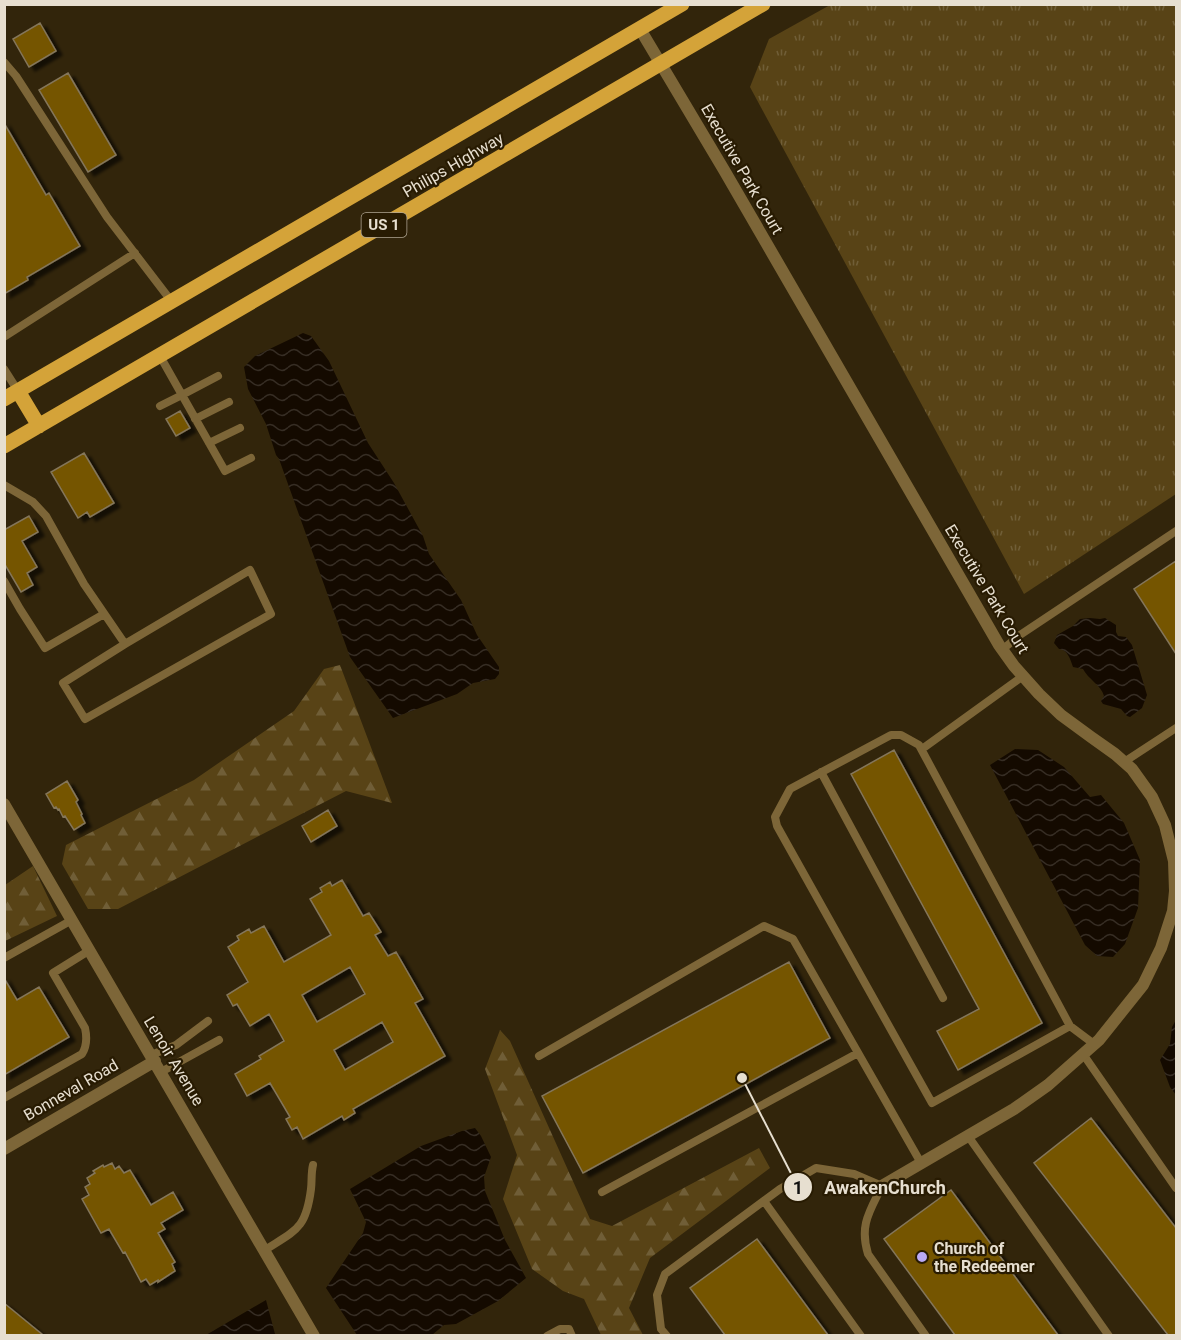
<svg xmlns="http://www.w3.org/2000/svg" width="1181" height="1340" font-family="Roboto,sans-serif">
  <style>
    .grass { fill: url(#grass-tufts) }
    .forest { fill: url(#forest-firs) }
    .water { fill: url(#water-waves) }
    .building { fill: #745401; stroke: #84765a; stroke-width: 1.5; fill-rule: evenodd; filter: url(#shadow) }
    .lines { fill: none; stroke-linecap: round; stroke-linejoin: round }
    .lane { stroke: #7d6638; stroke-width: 8 }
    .street { stroke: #7d6638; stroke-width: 12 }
    .primary { stroke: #d4a339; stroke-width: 15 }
    .poi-dot { fill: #baaaf7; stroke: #281b02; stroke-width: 2 }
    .labels { text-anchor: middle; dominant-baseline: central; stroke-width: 4.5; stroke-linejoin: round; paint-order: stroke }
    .shield { fill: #281b02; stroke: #aea492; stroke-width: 1.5 }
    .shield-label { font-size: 15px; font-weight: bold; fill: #e7dfd0 }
    .street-label { font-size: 16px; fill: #e7dfd0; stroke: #281b02 }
    .poi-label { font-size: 16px; font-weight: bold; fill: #e7dfd0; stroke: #281b02; text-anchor: start }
    .leader { fill: none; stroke: #e7dfd0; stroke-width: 2 }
    .callout-dot { fill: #e7dfd0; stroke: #281b02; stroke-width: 2 }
    .mark-label { font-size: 18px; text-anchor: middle; font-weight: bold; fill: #111 }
    .callout-label { font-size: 18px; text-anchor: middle; font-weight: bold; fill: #e7dfd0; stroke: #281b02; stroke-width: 4.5; stroke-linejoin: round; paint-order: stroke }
  </style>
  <defs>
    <pattern id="grass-tufts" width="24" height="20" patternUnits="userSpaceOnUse" patternTransform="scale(1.5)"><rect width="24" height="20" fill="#584316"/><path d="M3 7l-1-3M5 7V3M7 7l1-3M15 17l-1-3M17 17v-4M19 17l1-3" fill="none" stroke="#705e37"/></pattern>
    <pattern id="forest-firs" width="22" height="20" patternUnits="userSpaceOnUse" patternTransform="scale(1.5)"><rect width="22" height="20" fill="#584316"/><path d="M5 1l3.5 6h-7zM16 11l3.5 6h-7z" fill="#705e37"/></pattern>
    <pattern id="water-waves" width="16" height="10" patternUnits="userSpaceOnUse" patternTransform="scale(1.5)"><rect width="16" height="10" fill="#140a00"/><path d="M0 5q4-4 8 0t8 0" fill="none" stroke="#362d24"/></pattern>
    <filter id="shadow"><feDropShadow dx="6" dy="4" stdDeviation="1.5" flood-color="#0009"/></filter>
  </defs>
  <rect width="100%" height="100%" fill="#32250b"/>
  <!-- grass -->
  <path class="grass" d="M830,5H1176V494L1024,594L750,87L769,39Z"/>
  <!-- forest -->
  <path class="forest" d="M340,665L392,803L346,791L118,909H88L62,864L66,845L194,780L294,711L324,669Z
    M33,866L57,916L5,941V885Z
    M500,1030L510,1041L590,1219L612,1226L759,1148L770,1168L650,1258L629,1308L643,1335H601L584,1299L563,1291L532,1269L503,1199L517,1155L485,1069Z"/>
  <!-- water -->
  <path class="water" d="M303,333L311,336L329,361L368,443L394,483L423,536L429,554L461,600L477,635L499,667V674L495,679L473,683L457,694L393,718L350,657L279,459L276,455L266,424L248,389L244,367L255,356Z
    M1090,618L1100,619L1105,618L1116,625V632L1118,636L1126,637L1132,645L1147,695L1142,708L1130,717L1127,716L1121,709L1103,704L1101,701L1104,696C1101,685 1088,679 1083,669L1073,667C1070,659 1068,650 1059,649L1054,643L1057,635L1073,626L1080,619Z
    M1015,749L1038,750L1064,767L1090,797L1101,795L1124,823L1140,860L1138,908L1125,944L1113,957L1097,956L1085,945L990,765Z
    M1176,1020V1095L1170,1087L1160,1060L1170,1044L1172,1027Z
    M475,1128L481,1136L491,1157L484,1177L485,1191L505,1240L526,1278L498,1301L456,1324L444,1325L432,1335H357L326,1288L363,1233L366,1222L350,1189L421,1146L462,1131Z
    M266,1300L275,1334L273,1335H206Z"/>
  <!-- building -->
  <path class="building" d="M40,23L56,51L29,67L13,39Z
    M68,73L116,155L88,172L39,90Z
    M4,123L46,195L49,193L80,246L27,277L28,280L4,294Z
    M180,411L190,428L176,436L166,419Z
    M84,453L114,503L90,517L87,512L78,518L51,472Z
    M29,516L38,532L22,541L37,567L27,573L33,585L21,592L4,563V530Z
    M1176,561V654L1134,589Z
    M894,750L1042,1023L958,1070L937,1031L979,1009L851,774Z
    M67,781L78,800L76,802L82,814L81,815L85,823L74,830L65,816L63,817L59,809L58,810L56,807L54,808L46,794Z
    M328,810L337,826L311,842L302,826Z
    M342,880L363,916L369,913L381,932L375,935L388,956L396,952L423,999L415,1003L445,1056L353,1109L355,1113L344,1120L342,1116L303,1139L297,1127L292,1130L286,1119L290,1117L270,1083L247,1096L235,1074L261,1059L259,1056L284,1041L269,1014L250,1026L237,1004L233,1006L227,995L248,982L228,947L239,940L237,936L249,929L251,933L264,926L284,962L331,935L310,899L322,892L320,888L330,882L332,886ZM350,967L365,994L317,1022L302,995ZM382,1022L393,1042L345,1070L334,1050Z
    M789,962L830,1038L583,1173L542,1096Z
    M4,978L17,1000L39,987L69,1037L4,1075Z
    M1091,1118L1176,1228V1335H1168L1034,1163Z
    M112,1163L115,1169L119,1166L124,1173L130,1170L151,1205L173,1192L183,1210L161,1223L165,1229L158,1233L175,1262L172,1264L175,1271L158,1282V1280L150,1285L146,1279L141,1282L125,1252L123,1253L109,1229L101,1233L82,1199L89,1195L85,1187L90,1184L87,1178L95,1173L93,1171L103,1165L104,1167Z
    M951,1190L1058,1335H955L884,1239Z
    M757,1239L828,1335H725L690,1288Z
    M4,1303L43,1335H4Z"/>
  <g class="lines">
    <!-- lane -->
    <path class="lane" d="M4,62L16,76L107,217L172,302
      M4,337L135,253
      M160,356L182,395L218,376
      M4,369L18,391
      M160,406L182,395L225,471L251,458
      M195,419L229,402
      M209,443L240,428
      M4,485L33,502L46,516L84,584L125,644L250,570L271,614L85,719L63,683L125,644
      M4,581L20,609L45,648L104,614
      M1003,649L1020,635L1176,531
      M922,749L1023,676
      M1124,762L1176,728
      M821,772L943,998
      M4,958L72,920
      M1070,1026L919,745L901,735H891L790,789L775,817L777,826L932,1103L1070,1026L1094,1044
      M1083,1054L1176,1188
      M151,1055L176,1045L208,1021
      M539,1056L764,926L793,939L921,1163
      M161,1072L219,1040
      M4,1098L82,1054C87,1046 87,1037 85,1028L53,973L90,950
      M968,1136L1109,1336
      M602,1192L858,1053
      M764,1201L861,1336
      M265,1250C296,1230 306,1229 311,1189C312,1181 311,1173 313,1165
      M547,1336L560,1329H569L572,1336
      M667,1336L661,1329L657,1295L665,1274L780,1189L816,1168L854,1174L882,1186C870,1211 859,1225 868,1254L926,1336"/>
    <!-- street -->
    <path class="street" d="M640,29L724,170L999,645L1014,666L1039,694L1061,715L1091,737L1115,754L1132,769L1152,797L1165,825L1174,861L1175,891L1173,911L1161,948L1143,985L1099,1040L1048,1085L1014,1109L882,1186
      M4,804L314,1336
      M4,1149L155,1061"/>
    <!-- primary -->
    <path class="primary" d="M18,391L39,426
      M4,399L682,4
      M4,446L763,4"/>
  </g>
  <!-- markers -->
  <circle class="poi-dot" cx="922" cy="1257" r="6"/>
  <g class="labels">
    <!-- shield labels -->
    <rect class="shield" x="361.5" y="213" width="45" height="24" rx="4.5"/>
    <g class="shield-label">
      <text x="384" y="225">US 1</text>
    </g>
    <!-- street labels -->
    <g class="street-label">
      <text transform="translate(453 165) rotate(-30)">Philips Highway</text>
      <text transform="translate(742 169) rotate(60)">Executive Park Court</text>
      <text transform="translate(987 589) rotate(59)">Executive Park Court</text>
      <text transform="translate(174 1061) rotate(59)">Lenoir Avenue</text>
      <text transform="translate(71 1090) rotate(-30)">Bonneval Road</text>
    </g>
    <!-- poi labels -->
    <g class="poi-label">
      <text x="934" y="1248">Church of<tspan x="934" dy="18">the Redeemer</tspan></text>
    </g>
  </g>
  <!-- callouts -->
  <path class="leader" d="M742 1078L798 1187"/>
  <g class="callout-dot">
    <circle cx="742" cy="1078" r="6"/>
    <circle cx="798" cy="1187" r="15"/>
  </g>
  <g class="mark-label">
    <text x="798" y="1194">1</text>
  </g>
  <g class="callout-label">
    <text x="885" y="1194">AwakenChurch</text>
  </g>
  <!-- border -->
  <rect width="1181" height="1340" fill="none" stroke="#e7dfd0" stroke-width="12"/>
</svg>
